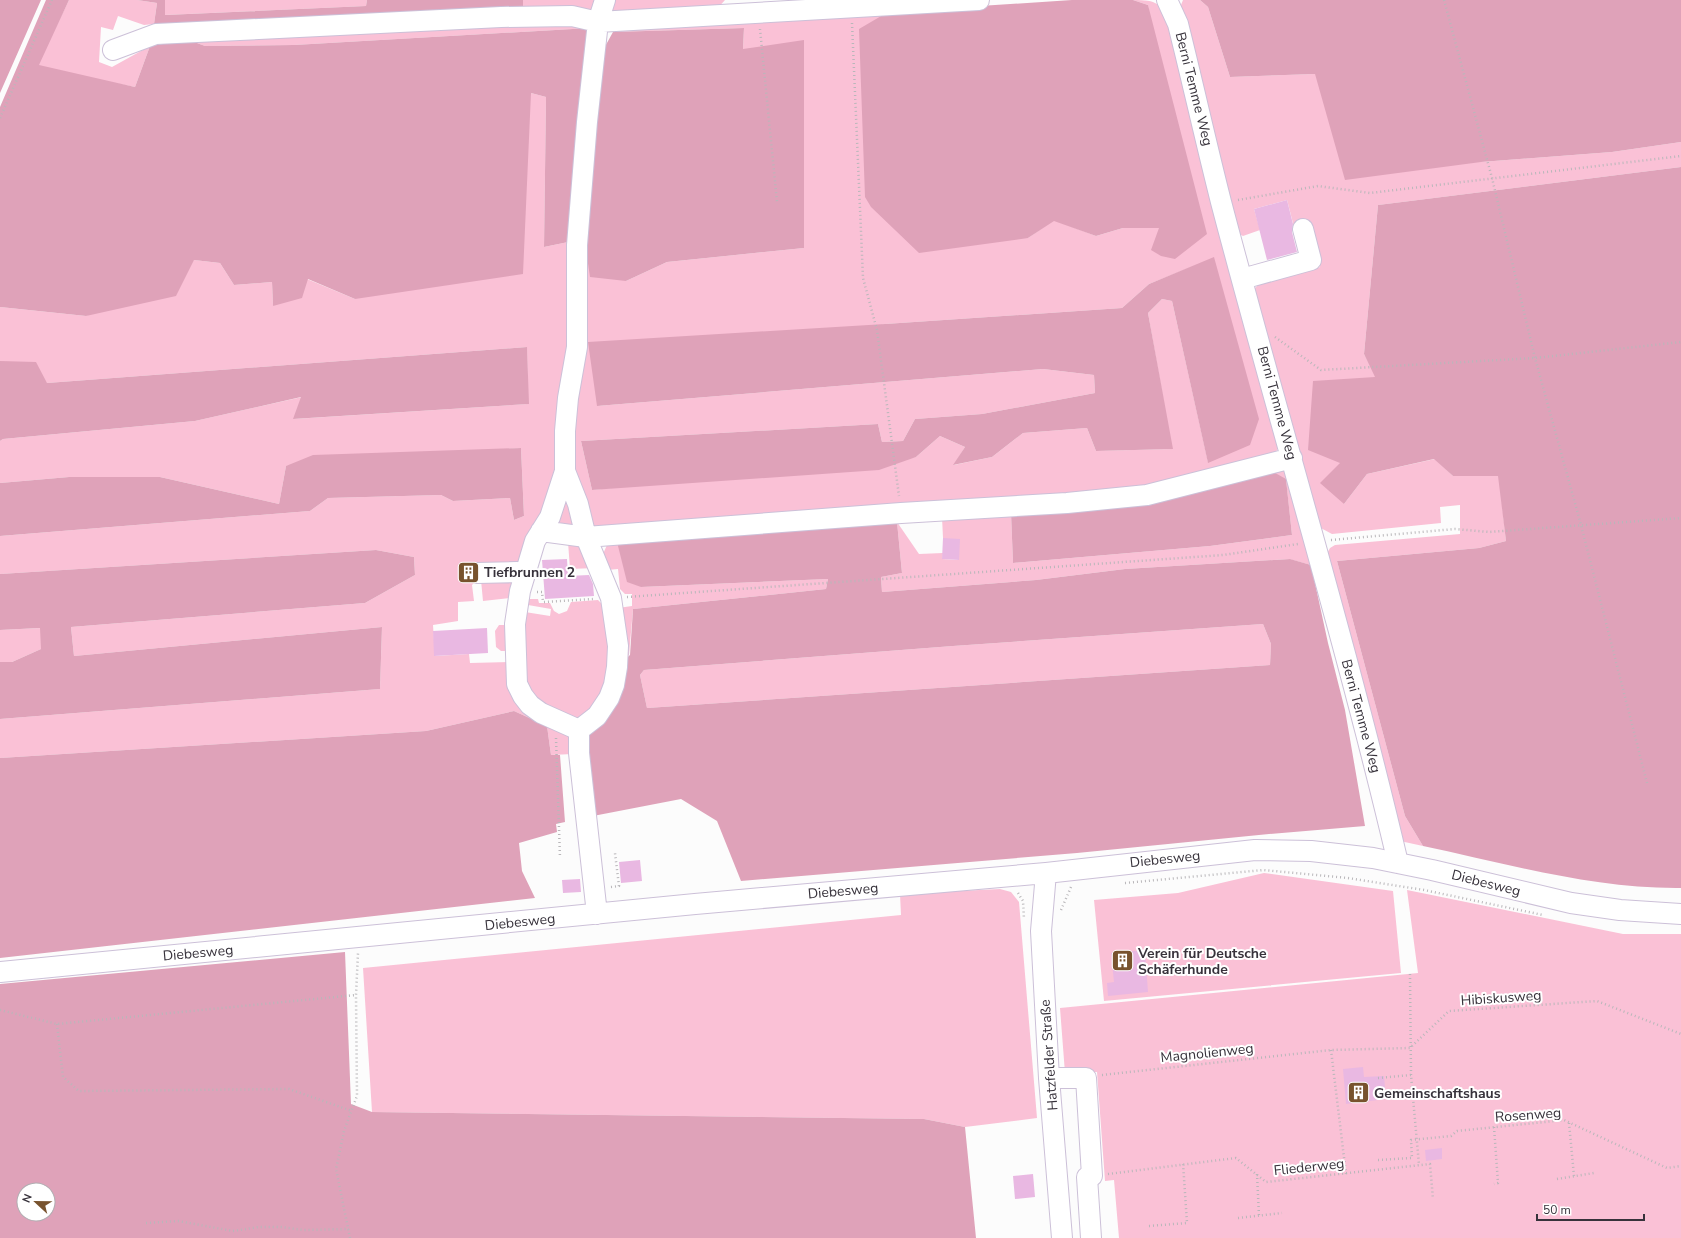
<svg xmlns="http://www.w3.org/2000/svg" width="1681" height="1238" font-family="'Nunito Sans',sans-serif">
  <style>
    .green { fill: #fac1d6; fill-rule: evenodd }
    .forest { fill: #dfa2b9; fill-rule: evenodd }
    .building { fill: #e9b8e2 }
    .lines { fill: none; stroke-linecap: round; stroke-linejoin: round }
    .minor-casing { stroke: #ccc0d8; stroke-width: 22 }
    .path { stroke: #b9b7ba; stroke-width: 2.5; stroke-dasharray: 1 3; stroke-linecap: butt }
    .minor { stroke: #fff; stroke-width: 20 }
    .labels { text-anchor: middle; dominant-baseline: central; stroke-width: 4; stroke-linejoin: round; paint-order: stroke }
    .street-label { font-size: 14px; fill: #37323b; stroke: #fff }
    .poi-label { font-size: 14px; font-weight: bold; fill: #37323b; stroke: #fff; text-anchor: start }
  </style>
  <rect width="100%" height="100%" fill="#fcfcfc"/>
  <!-- green -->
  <path class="green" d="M69,0H137L157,3L154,24L144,25L118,16L113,30L101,27L99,62L112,67L150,46L135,87L36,68Z
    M165,0H367L366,6L164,15Z
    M523,0H598L592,15L523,10Z
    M610,0H725L716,10L607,15Z
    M1133,0C1158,0 1159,3 1172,23L1280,446L1271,458L1151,489L597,530L588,523L572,468L584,236L626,281L667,262L804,248L743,49L744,28L613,32L621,26L888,12L1028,238L1054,220L1096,236L1123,228L1160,227L1175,259L1148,5ZM1214,258L1208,462L1172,301L1162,299L1148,313L1172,449L1096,451L1087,428L1023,433L992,457L954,465L965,447L940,436L916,457L592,490L581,441L878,424L882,442L903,441L915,419L982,414L1095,393L1094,375L1043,369L597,406L885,324L1122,308L1149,284Z
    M1183,0H1200L1208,7L1230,77L1315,74L1481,162L1612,152L1681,142V167L1378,205L1364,354L1376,377L1340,463L1344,504L1367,474L1435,459L1453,476H1499L1506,541L1479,548L1337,561L1405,816L1423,846L1400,841L1324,559L1330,548L1335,545L1460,534V505L1440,507L1441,523L1332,534L1317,526L1253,290L1258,285L1320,267L1309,224L1294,227L1287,200L1254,209L1260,230L1243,236L1237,233L1179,10Z
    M519,21L590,28L294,45L205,46L189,40Z
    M531,93L546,97L544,247L573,241L572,340L557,479L518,566L476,568L475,563H462L463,580L476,581L472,585L474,601L458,602V621L433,625L435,656L469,654L470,663L512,662L514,686L568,734L573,754L551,755L547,726L514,711L426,731L0,758V719L380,689L382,627L74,656L71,627L365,603L415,575L414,557L376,550L0,574V536L310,511L328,498L441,495L453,501L510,498L514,520L524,516L521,448L286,466L279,504L160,477H69L0,483V441L3,439L195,421L302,397L294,419L528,404L527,347L47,383L0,361V307L86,316L194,260L220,263L234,285L272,282L273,306L307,279L355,299Z
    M1268,469L1283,470L1289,477L1311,565L1289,559L1125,569L1036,580L882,592L881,577L902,573L897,522L919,554L943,553L942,559L959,560L943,538L942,517L1011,513L1013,563L1210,546L1292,535L1286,480Z
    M565,484L577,527H554Z
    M615,539L641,587L828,579L826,589L633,609L629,655L621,663L618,608L632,606V594H625L620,589L618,569L607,570L603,554L607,545Z
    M568,542L580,546L595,568L570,569Z
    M508,579L518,587L510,598L483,601L481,580Z
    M525,599H538L539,603H550L554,611L559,614L567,611L571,602L598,600L608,610L614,657L593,713L572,721L524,690L525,612L550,616L551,609L528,605Z
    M1263,624L1271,644L1270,665L647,708L640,675L644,670L953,646Z
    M499,625H506V651H501L496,647L495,631Z
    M41,628V649L12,662H0V630Z
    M1264,873L1393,891L1401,973L1104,1001L1094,900L1178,893Z
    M1000,889L1011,892L1019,902L1037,1118L965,1127L924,1119L372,1112L363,968L901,915L900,894Z
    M1407,890L1623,934H1681V1238H1119L1114,1180L1105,1181L1097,1072L1065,1073L1060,1008L1418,973Z"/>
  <!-- forest -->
  <path class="forest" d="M0,0H41L0,93Z
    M46,0H69L39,65L135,87L150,46L189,40L205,46L294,45L590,28L573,241L544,247L546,97L531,93L523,274L355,299L308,279L302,298L273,306L272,282L234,285L220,263L194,260L176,296L86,316L0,307V107Z
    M137,0H165V15L366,6L367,0H523V10L180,26L154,24L157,3Z
    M1072,0H1133L1148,5L1207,234L1175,259L1161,256L1151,250L1159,228H1123L1096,236L1054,221L1028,238L919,253L871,207L865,197L859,29L888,12Z
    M1200,0H1681V142L1612,152L1481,162L1345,180L1315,74L1230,77L1208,7Z
    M744,28L743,49L804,40V248L667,262L626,281L590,277L584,236L602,52L613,32Z
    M1681,167V888C1594,889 1508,864 1423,846L1405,816L1337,561L1479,548L1506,541L1498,476H1453L1434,459L1367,474L1344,504L1320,483L1340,463L1308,450L1313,381L1375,377L1364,354L1378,205Z
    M1214,257L1259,419L1250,445L1208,463L1172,301L1162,299L1148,313L1173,449L1096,451L1087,428L1023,433L992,457L953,465L965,447L940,436L916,457L879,470L592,490L581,441L878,424L882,442L903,441L915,419L982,414L1095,393L1094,375L1043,369L597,406L588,342L885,324L1122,308L1149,284Z
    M527,347L529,404L293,419L301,397L195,421L3,439L0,441V361L36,362L47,383Z
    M521,448L524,516L514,520L510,498L453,501L441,495L328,498L310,511L0,536V483L69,477H160L279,504L286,466L313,455Z
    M1268,469L1286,479L1292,535L1210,546L1013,563L1011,513Z
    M897,522L902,573L881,577L882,592L1036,580L1125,569L1290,559L1311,565L1328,643L1345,710L1365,826L1269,834L1077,853L741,881L717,821L681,799L593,816L586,734L621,663L630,655L633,609L826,589L828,579L641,587L627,582L617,542ZM1263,624L1271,644L1270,665L647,708L640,675L644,670L953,646Z
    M376,550L414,557L415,575L365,603L71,627L74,656L382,627L380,689L0,719V662H12L41,649L40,628L0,630V574Z
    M514,711L547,726L551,755H560L565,822L556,824L557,832L519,843L522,871L535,898L0,958V758L426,731Z
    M345,952L351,1104L372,1112L924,1119L965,1127L976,1238H0V984ZM24,1190H48V1214H24Z"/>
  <!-- building -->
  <path class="building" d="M1287,200L1293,224L1292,232L1297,252L1267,260L1254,209Z
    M943,538L960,539L959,560L942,559Z
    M567,559L568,576L589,575L593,584L594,596L545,599L542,560Z
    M487,628L488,653L434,656L433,631Z
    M640,860L642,881L621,883L619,862Z
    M580,879L581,892L563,893L562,880Z
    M1145,950L1148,992L1108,996L1107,983L1114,982L1111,953Z
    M1363,1067L1364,1077L1384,1076L1386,1099L1346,1104L1343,1069Z
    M1442,1148V1159L1426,1161L1425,1150Z
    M1033,1174L1035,1197L1015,1199L1013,1176Z"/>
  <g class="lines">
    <defs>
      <path id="minor" d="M1167,0L1178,24C1193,84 1206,143 1221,202C1279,423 1346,641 1398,863
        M113,50L156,34L218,31L501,17L572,16L598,22L605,0
        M1242,279L1311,260L1303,229
        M565,471L578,504L586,537L611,598L618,646L617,667L614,685L609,698L597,716L579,730
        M541,531L586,537L901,513L1067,503L1147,495L1292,458
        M477,573L517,572L525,574
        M1046,873L1041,931L1049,1078L1062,1238
        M597,914L579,753V730L541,713L530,705L523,696L517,684L515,624L520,591L535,541L550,517L565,471V431L568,398L577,347V245L587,122L598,22L979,0
        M0,972L695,904L1046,873L1255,850L1311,851L1373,858L1432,870L1571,903L1620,910L1681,914
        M1049,1078H1086L1092,1176L1087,1177L1091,1238"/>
    </defs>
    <!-- minor casing -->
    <use href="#minor" class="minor-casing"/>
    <!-- path -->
    <path class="path" d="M1444,0L1492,178L1535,358L1581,525L1647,783
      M852,23L863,278L877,330L899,496
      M760,29L777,202
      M0,118L52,0
      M1238,200L1318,186L1370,193L1681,156
      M1275,337L1321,370L1535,358L1681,342
      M1331,540L1455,529L1489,532L1681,518
      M537,592H542L543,602L594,599
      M627,597L1223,555L1298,544
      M556,738L560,858
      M1125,883L1263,870L1348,878L1424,890L1543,915
      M611,887L619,886L615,853
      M1018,893L1023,901L1024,919
      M1061,910L1071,887
      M1410,974L1411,1075L1419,1165
      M0,1010L57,1024L356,995
      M57,1024L63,1077L79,1091L289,1089L352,1111
      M1331,1050L1346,1174
      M1102,1075L1331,1050L1410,1048L1449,1011L1597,1001L1681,1034
      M1378,1078L1411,1075
      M1569,1123L1574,1176
      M1494,1127L1498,1183L1494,1184
      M1378,1160L1412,1158L1411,1140L1451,1136L1457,1131L1564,1120L1667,1168L1681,1166
      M1108,1174L1236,1158L1266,1182L1430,1164L1433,1199
      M1257,1174L1259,1216
      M1557,1179L1594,1173
      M1238,1218L1282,1213
      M146,1223L178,1221L233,1231L259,1227H281L304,1230L349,1229
      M1149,1226L1187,1223L1183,1163
      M350,1238L336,1169L344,1131L357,1096L356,995L358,953"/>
    <!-- minor -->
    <use href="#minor" class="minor"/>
  </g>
  <!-- icons -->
  <defs>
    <symbol id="building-square" viewBox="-11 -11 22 22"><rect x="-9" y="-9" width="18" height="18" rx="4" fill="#78532e" stroke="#fff"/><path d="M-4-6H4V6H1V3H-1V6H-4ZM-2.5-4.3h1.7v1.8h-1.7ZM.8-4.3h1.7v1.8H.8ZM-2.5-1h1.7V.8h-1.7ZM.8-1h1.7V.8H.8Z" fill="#fff"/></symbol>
  </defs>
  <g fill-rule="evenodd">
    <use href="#building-square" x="456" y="560" width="25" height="25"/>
    <use href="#building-square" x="1110" y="948" width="25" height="25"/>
    <use href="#building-square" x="1346" y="1080" width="25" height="25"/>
  </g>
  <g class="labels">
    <!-- street labels -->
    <g class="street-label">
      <text transform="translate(1194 89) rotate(76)">Berni Temme Weg</text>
      <text transform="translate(1277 403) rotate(75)">Berni Temme Weg</text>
      <text transform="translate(1361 716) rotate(75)">Berni Temme Weg</text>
      <text transform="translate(1165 859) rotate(-6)">Diebesweg</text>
      <text transform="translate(1486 883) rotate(14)">Diebesweg</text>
      <text transform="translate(843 891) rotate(-5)">Diebesweg</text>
      <text transform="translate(520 922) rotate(-6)">Diebesweg</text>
      <text transform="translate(198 953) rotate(-5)">Diebesweg</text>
      <text transform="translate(1501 998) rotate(-4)">Hibiskusweg</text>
      <text transform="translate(1207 1053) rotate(-6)">Magnolienweg</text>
      <text transform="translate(1049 1055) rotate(-94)">Hatzfelder Straße</text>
      <text transform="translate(1528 1115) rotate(-4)">Rosenweg</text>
      <text transform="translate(1309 1167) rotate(-6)">Fliederweg</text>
    </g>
    <!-- poi labels -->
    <g class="poi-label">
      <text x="484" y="572">Tiefbrunnen 2</text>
      <text x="1138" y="953">Verein für Deutsche<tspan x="1138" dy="16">Schäferhunde</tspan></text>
      <text x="1374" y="1093">Gemeinschaftshaus</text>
    </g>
  </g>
  <!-- north arrow -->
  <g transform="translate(36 1202) rotate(292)"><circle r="19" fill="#ffffff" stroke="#afadb1"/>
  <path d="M0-3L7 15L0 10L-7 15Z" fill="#78532e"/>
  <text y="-6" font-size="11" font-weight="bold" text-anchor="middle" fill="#37323b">N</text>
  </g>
  <!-- scale -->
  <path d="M1537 1214v6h107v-6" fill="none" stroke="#37323b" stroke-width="2"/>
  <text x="1543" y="1214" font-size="12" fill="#37323b" stroke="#ffffff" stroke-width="3" paint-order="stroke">50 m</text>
</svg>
